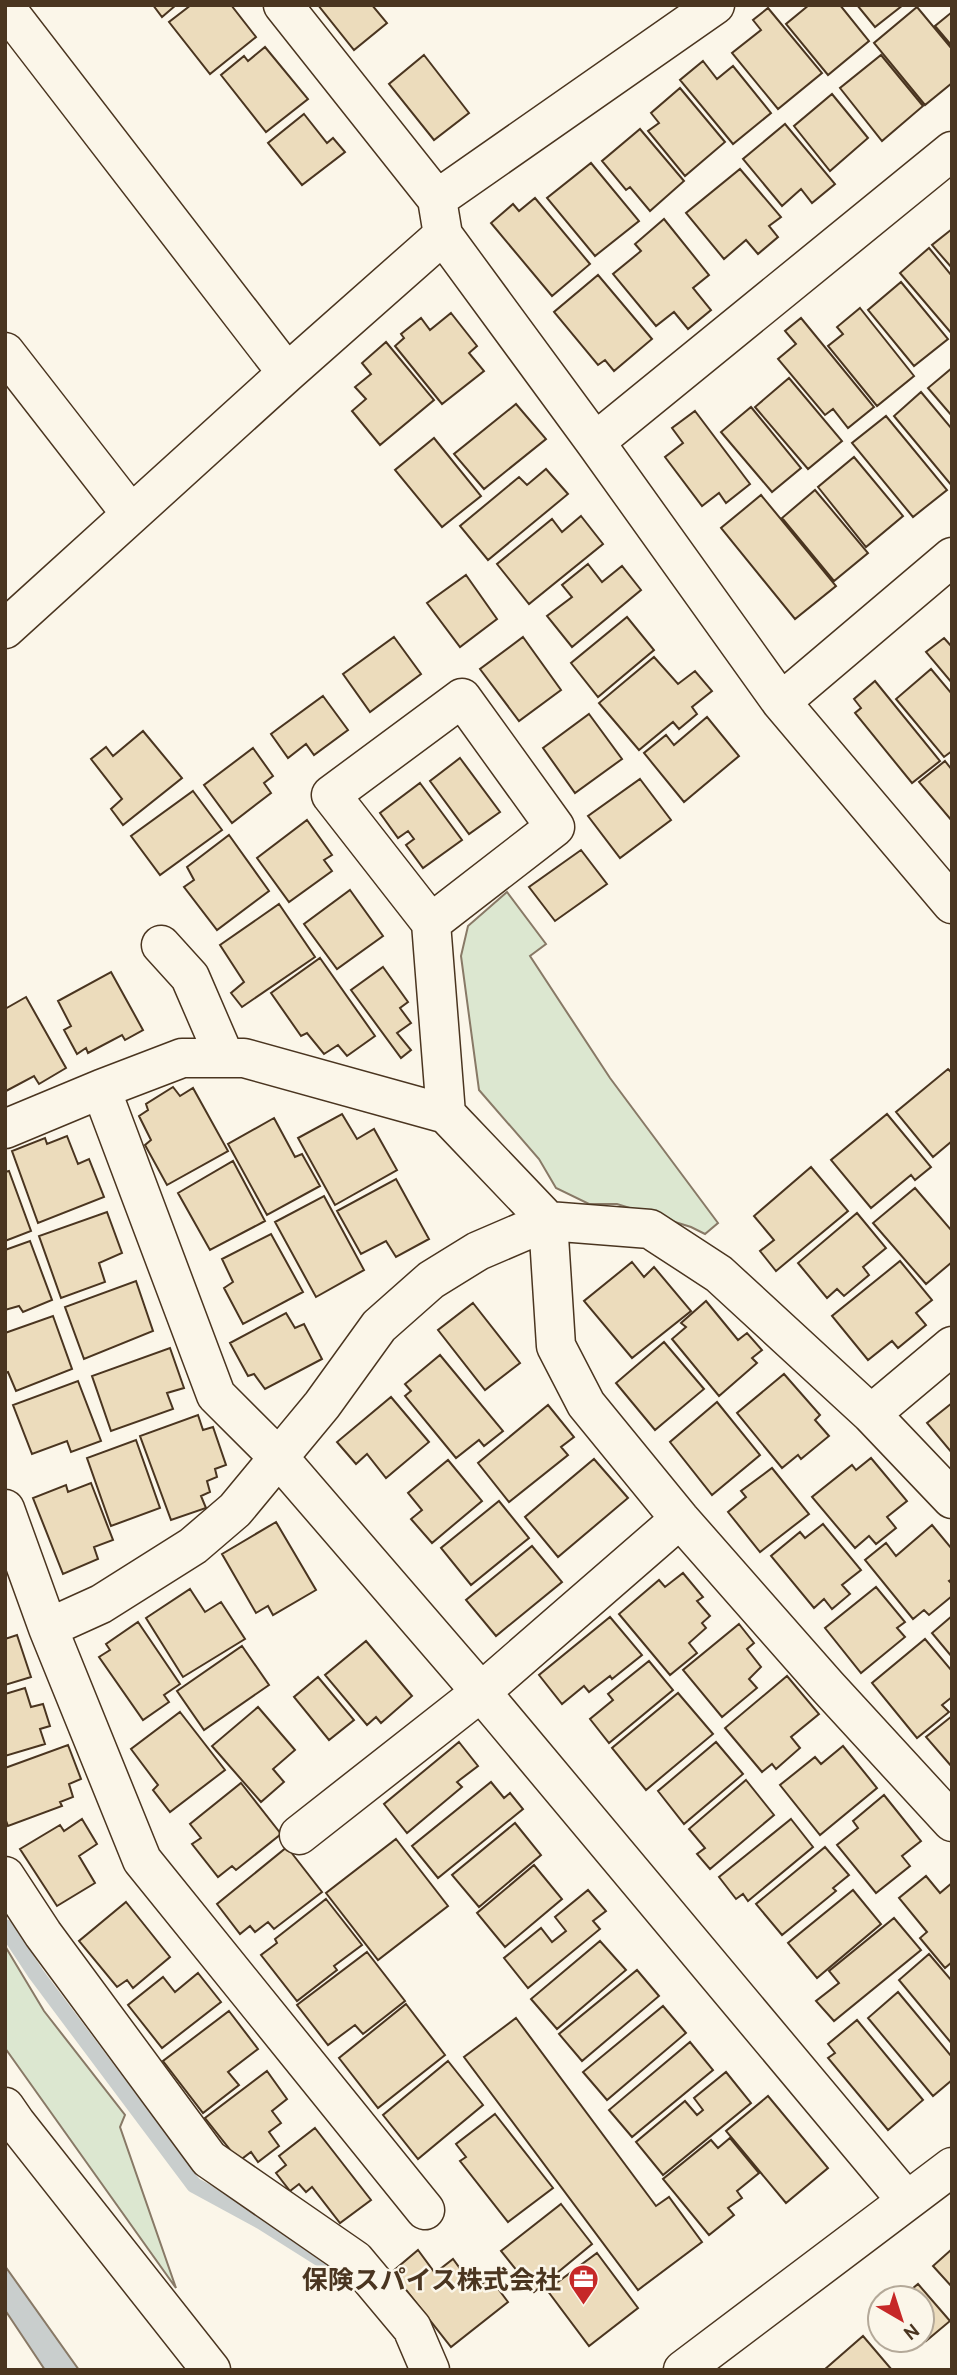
<svg xmlns="http://www.w3.org/2000/svg" width="957" height="2375" font-family="Cabin,'Noto Sans JP',sans-serif">
  <style>
    .green { fill: #dce7d0; stroke: #887966; stroke-width: 2 }
    .water { fill: #c9cecd; stroke: #887966; stroke-width: 2 }
    .lines { fill: none; stroke-linecap: round; stroke-linejoin: round }
    .stream { stroke: #c9cecd; stroke-width: 16 }
    .building { fill: #ecdcbc; stroke: #4a3520; stroke-width: 2 }
    .minor-casing { stroke: #4a3520; stroke-width: 41 }
    .minor { stroke: #fbf6e9; stroke-width: 38 }
    .labels { text-anchor: middle; dominant-baseline: central; stroke-width: 5; stroke-linejoin: round; paint-order: stroke }
    .poi-label { font-size: 26px; font-weight: bold; fill: #4a3520; stroke: #fbf6e9; text-anchor: end }
  </style>
  <rect width="100%" height="100%" fill="#fbf6e9"/>
  <!-- green -->
  <path class="green" d="M507,892L546,944L530,956L610,1078L718,1223L705,1234L691,1227L617,1204H589L556,1188L539,1159L479,1090L461,956L468,926Z
    M5,1946L44,2011L125,2115L120,2127L176,2288L5,2048Z"/>
  <!-- water -->
  <path class="water" d="M5,2266L79,2370H45L5,2310Z"/>
  <g class="lines">
    <!-- stream -->
    <path class="stream" d="M5,1927L36,1974L194,2185L262,2222L330,2265"/>
  </g>
  <!-- building -->
  <path class="building" d="M153,5H176L162,17Z
    M191,5H231L256,37L210,74L169,22Z
    M318,5H372L387,23L354,50Z
    M809,5H840L869,41L828,75L786,24Z
    M857,5H903L875,27Z
    M917,7L952,49V83L925,105L874,43Z
    M768,8L822,73L778,109L732,53L761,30L753,20Z
    M952,12V46L935,26Z
    M265,47L308,99L266,132L221,75L244,56L248,61Z
    M424,55L469,113L434,140L389,84Z
    M881,55L923,106L882,141L840,88Z
    M703,61L717,79L733,66L771,113L733,144L680,80Z
    M680,88L725,142L685,176L648,131L659,123L651,113Z
    M832,94L868,138L830,171L794,126Z
    M304,114L327,143L333,138L345,152L302,185L268,143Z
    M785,124L835,184L812,203L801,189L782,206L743,159Z
    M640,129L684,181L650,211L630,187L626,190L602,161Z
    M591,163L639,221L595,256L547,198Z
    M740,169L781,217L769,226L778,237L758,254L746,240L724,259L686,213Z
    M535,198L590,264L552,296L491,223L513,204L519,211Z
    M664,219L709,275L693,288L711,310L688,329L674,312L656,326L613,274L641,251L635,244Z
    M952,229V268L932,245Z
    M929,248L952,276V334L900,273Z
    M598,275L652,339L614,371L605,360L598,365L554,312Z
    M901,282L948,339L914,366L868,310Z
    M860,308L914,376L877,406L828,346L843,334L837,327Z
    M451,313L477,346L469,353L484,371L442,404L395,346L404,338L401,334L421,318L430,330Z
    M801,318L874,407L848,428L833,409L825,415L778,359L796,344L785,331Z
    M386,342L434,400L380,445L352,411L366,399L355,387L371,374L362,363Z
    M952,368V416L928,388Z
    M789,378L842,441L808,469L755,407Z
    M921,392L952,429V486L894,416Z
    M516,404L546,439L484,489L454,454Z
    M751,407L801,468L772,492L721,432Z
    M695,411L750,484L726,503L719,493L702,506L665,457L683,443L672,428Z
    M886,416L947,490L913,517L852,443Z
    M434,438L481,496L442,527L395,470Z
    M854,457L903,516L866,547L818,487Z
    M546,469L568,494L488,560L460,526L519,477L527,485Z
    M815,490L868,553L834,581L782,518Z
    M761,495L836,586L795,619L721,528Z
    M581,516L603,544L529,604L497,564L552,519L562,532Z
    M588,564L602,582L622,566L641,590L572,647L547,616L572,597L562,585Z
    M466,575L497,619L460,647L427,603Z
    M627,617L654,650L598,697L571,663Z
    M394,637L421,674L370,712L343,674Z
    M523,637L561,690L519,721L480,669Z
    M944,638L952,647V683L926,652Z
    M654,657L678,684L695,671L712,691L692,707L697,714L679,729L673,722L639,750L599,703Z
    M931,669L952,694V751L944,757L896,699Z
    M875,681L940,761L912,783L855,713L861,708L854,699Z
    M323,696L348,730L314,755L306,744L288,758L271,734Z
    M589,714L622,759L575,793L543,748Z
    M707,717L739,756L684,802L644,753L666,735L674,745Z
    M143,731L182,778L123,825L111,809L122,799L91,759L106,747L113,756Z
    M253,748L273,776L264,783L271,793L232,823L204,785Z
    M460,758L500,812L469,834L430,781Z
    M945,761L952,770V821L919,782Z
    M640,779L671,820L620,858L588,816Z
    M420,783L462,840L423,868L406,845L414,839L408,831L398,838L380,813Z
    M193,791L222,830L160,875L131,836Z
    M307,820L332,855L324,860L332,871L289,902L257,858Z
    M229,835L269,891L217,930L184,887L194,880L187,867Z
    M581,850L607,884L555,921L529,887Z
    M350,890L383,936L337,969L304,924Z
    M279,904L315,957L242,1007L231,993L244,982L220,945Z
    M320,958L375,1036L347,1056L338,1045L324,1054L307,1033L301,1036L271,993Z
    M383,967L408,1002L400,1008L411,1023L397,1033L411,1050L401,1058L351,990Z
    M111,972L143,1030L125,1040L122,1035L88,1053L86,1048L77,1054L64,1030L71,1026L58,1001Z
    M26,997L66,1068L39,1084L34,1076L6,1091L5,1009Z
    M948,1069L952,1073V1141L933,1157L896,1112Z
    M173,1087L180,1096L193,1088L228,1151L167,1185L145,1145L151,1140L139,1116L148,1110L146,1104Z
    M342,1114L357,1139L374,1129L397,1170L335,1205L298,1138Z
    M887,1114L931,1167L915,1180L911,1175L871,1208L831,1160Z
    M274,1118L295,1157L302,1154L320,1186L267,1215L228,1144Z
    M67,1136L78,1164L89,1159L104,1197L38,1223L12,1151L45,1138L47,1144Z
    M233,1161L265,1221L210,1250L178,1193Z
    M811,1167L848,1211L776,1271L760,1251L774,1240L754,1216Z
    M9,1171L31,1231L5,1241V1172Z
    M396,1179L429,1239L396,1257L386,1241L361,1254L337,1211Z
    M915,1188L952,1231V1262L926,1284L873,1223Z
    M324,1196L364,1270L316,1297L275,1222Z
    M107,1212L122,1253L99,1263L105,1282L61,1298L39,1236Z
    M857,1213L886,1248L863,1267L869,1275L844,1296L837,1289L827,1298L798,1263Z
    M271,1234L303,1292L243,1324L224,1288L233,1282L222,1259Z
    M30,1241L52,1300L23,1312L19,1306L5,1310V1250Z
    M900,1261L932,1300L916,1313L926,1325L898,1348L892,1341L868,1360L832,1316Z
    M632,1262L644,1277L654,1267L691,1311L632,1358L584,1301Z
    M136,1281L153,1331L84,1359L65,1307Z
    M706,1301L738,1340L747,1333L762,1350L752,1358L757,1363L719,1396L672,1339L686,1327L681,1323Z
    M473,1303L520,1363L485,1390L438,1330Z
    M286,1313L295,1328L304,1324L322,1359L265,1389L254,1374L248,1376L230,1343Z
    M53,1316L72,1369L16,1391L8,1372L5,1373V1333Z
    M664,1342L704,1389L655,1430L616,1383Z
    M170,1348L184,1388L167,1393L173,1409L111,1431L92,1376Z
    M440,1355L503,1431L484,1446L479,1440L456,1458L405,1396L411,1391L405,1384Z
    M784,1374L820,1415L815,1420L829,1436L801,1459L798,1455L782,1468L737,1413Z
    M78,1381L101,1441L71,1452L67,1441L32,1454L13,1405Z
    M391,1397L429,1442L386,1478L367,1454L356,1464L337,1442Z
    M717,1402L760,1455L712,1495L670,1442Z
    M952,1403V1453L927,1423Z
    M548,1405L574,1437L561,1447L568,1455L509,1502L478,1463Z
    M198,1415L203,1430L213,1427L226,1465L215,1469L217,1477L207,1481L210,1492L201,1496L206,1508L171,1520L140,1436Z
    M136,1440L160,1508L111,1526L87,1458Z
    M871,1458L907,1501L887,1517L896,1528L876,1544L869,1536L855,1548L812,1497L852,1465L856,1470Z
    M594,1459L628,1498L558,1557L525,1517Z
    M448,1460L482,1501L432,1543L411,1519L422,1510L408,1493Z
    M772,1468L809,1514L760,1552L728,1512L746,1497L741,1491Z
    M91,1483L113,1540L94,1547L98,1559L63,1574L33,1498L66,1485L68,1492Z
    M499,1501L529,1538L471,1585L441,1548Z
    M276,1522L316,1590L273,1615L268,1606L256,1613L222,1554Z
    M823,1524L861,1570L842,1585L850,1594L832,1609L824,1599L814,1608L771,1556L800,1532L805,1538Z
    M932,1525L952,1549V1579L949,1581L952,1584V1596L929,1615L924,1610L913,1619L865,1560L886,1543L896,1556Z
    M532,1546L562,1582L496,1636L466,1600Z
    M683,1573L703,1597L697,1601L710,1616L702,1623L706,1628L689,1643L697,1653L670,1675L619,1614L659,1580L665,1587Z
    M876,1587L905,1622L897,1628L905,1637L861,1673L825,1628Z
    M190,1589L205,1612L221,1602L245,1639L183,1677L146,1618Z
    M952,1616V1657L932,1633Z
    M610,1617L642,1655L612,1679L610,1676L589,1692L584,1686L562,1704L539,1675Z
    M138,1622L180,1684L164,1695L169,1702L143,1720L99,1657L110,1650L106,1644Z
    M739,1624L754,1643L747,1649L761,1667L749,1679L757,1688L722,1717L683,1670Z
    M17,1635L31,1677L5,1685V1639Z
    M925,1639L952,1671V1697L942,1705L949,1712L917,1738L872,1683Z
    M366,1641L412,1696L381,1723L376,1717L367,1725L325,1675Z
    M242,1646L269,1685L204,1730L177,1691Z
    M649,1661L673,1690L609,1743L590,1719L613,1700L608,1694Z
    M787,1676L819,1714L791,1737L800,1748L776,1769L772,1764L762,1772L725,1728Z
    M318,1677L354,1720L329,1740L294,1697Z
    M25,1688L31,1707L43,1704L50,1726L40,1729L45,1744L5,1756V1694Z
    M678,1693L713,1734L646,1790L612,1748Z
    M258,1707L295,1750L273,1769L284,1782L261,1802L212,1746Z
    M180,1712L225,1770L170,1812L153,1790L158,1785L131,1749Z
    M952,1716V1767L926,1737Z
    M459,1742L478,1766L457,1782L462,1787L407,1833L384,1804Z
    M716,1742L743,1774L684,1824L658,1791Z
    M68,1745L81,1779L69,1784L73,1797L60,1802L62,1806L8,1826L5,1818V1768Z
    M843,1746L877,1788L820,1835L780,1785L815,1757L821,1764Z
    M746,1780L774,1815L710,1869L697,1854L705,1848L689,1829Z
    M491,1782L504,1798L510,1793L523,1809L438,1878L412,1846Z
    M241,1783L281,1834L236,1870L232,1866L218,1877L192,1844L201,1838L190,1824Z
    M884,1795L921,1841L902,1856L910,1866L876,1893L837,1845L858,1828L853,1821Z
    M82,1819L97,1844L79,1856L95,1883L57,1906L20,1849L60,1825L64,1831Z
    M791,1819L813,1847L748,1901L743,1894L736,1899L719,1877Z
    M515,1823L541,1855L479,1907L452,1875Z
    M396,1839L448,1906L378,1960L326,1893Z
    M287,1847L322,1892L274,1929L268,1922L255,1932L250,1926L240,1934L217,1904Z
    M825,1847L849,1875L833,1888L836,1891L782,1935L756,1904Z
    M534,1865L562,1899L505,1947L477,1913Z
    M926,1876L940,1893L952,1883V1962L945,1968L920,1938L927,1932L899,1898Z
    M588,1890L606,1911L593,1921L600,1929L528,1988L504,1958L541,1928L552,1942L566,1931L555,1917Z
    M853,1890L881,1924L817,1978L788,1943Z
    M326,1899L362,1945L334,1966L337,1970L297,2001L261,1955L277,1943L275,1939Z
    M126,1902L170,1957L133,1988L127,1980L117,1987L79,1941Z
    M894,1918L921,1950L834,2021L816,2001L839,1983L829,1971Z
    M600,1941L626,1970L557,2029L531,1999Z
    M367,1952L405,2001L363,2034L355,2025L328,2045L297,2005Z
    M929,1954L952,1981V2044L899,1980Z
    M637,1970L659,1996L582,2061L559,2034Z
    M198,1973L221,2002L162,2048L128,2005L163,1977L175,1992Z
    M898,1992L952,2057V2080L933,2096L868,2018Z
    M406,2004L445,2055L378,2108L339,2058Z
    M663,2006L686,2033L607,2100L583,2072Z
    M229,2011L258,2049L228,2072L239,2085L203,2113L163,2061Z
    M516,2018L656,2206L669,2197L702,2242L638,2290L464,2057Z
    M857,2020L923,2100L888,2130L828,2058L835,2053L828,2044Z
    M690,2042L713,2070L632,2137L609,2110Z
    M448,2061L483,2105L418,2159L383,2115Z
    M267,2071L287,2099L272,2111L281,2123L269,2132L279,2146L258,2162L251,2152L239,2161L205,2118Z
    M726,2072L751,2103L663,2175L636,2142L685,2101L697,2115L703,2110L694,2098Z
    M768,2096L828,2168L786,2203L726,2131Z
    M495,2114L553,2188L508,2222L460,2161L466,2157L456,2144Z
    M315,2128L371,2200L340,2223L312,2187L306,2192L299,2184L290,2191L276,2173L286,2165L279,2156Z
    M730,2138L759,2173L737,2191L742,2198L728,2208L734,2215L709,2235L663,2179L711,2140L718,2148Z
    M561,2204L592,2244L534,2292L501,2251Z
    M952,2249V2287L933,2266Z
    M418,2250L435,2273L453,2259L475,2289L490,2278L508,2302L451,2347L392,2272Z
    M597,2253L638,2308L589,2346L547,2290Z
    M918,2284L950,2321L926,2341L922,2336V2298H901Z
    M863,2336L892,2370H824Z"/>
  <g class="lines">
    <defs>
      <path id="minor" d="M283,5L437,199
        M715,5L437,199L443,235L595,442L781,702L952,904
        M5,7L287,373
        M5,352L131,514
        M595,442L952,151
        M5,629L287,373L443,235
        M781,702L952,557
        M431,923L555,827L462,698L331,795L431,923L446,1114L548,1221L556,1346L586,1404L680,1519L827,1686L952,1822
        M161,945L190,977L225,1058
        M101,1089L216,1395L279,1458L481,1692L907,2201
        M5,1129L101,1089L182,1058H244L446,1114
        M871,1414L952,1346
        M5,1509L48,1628L142,1860L425,2210
        M48,1628L101,1604L193,1546L235,1510L322,1405L379,1326L431,1280L478,1251L548,1221L650,1229L719,1274L871,1414L952,1499
        M299,1835L481,1692L680,1519
        M5,1876L43,1934L209,2159L355,2260L412,2328L430,2370
        M5,2107L16,2123L211,2370
        M683,2370L952,2167"/>
    </defs>
    <!-- minor casing -->
    <use href="#minor" class="minor-casing"/>
    <!-- minor -->
    <use href="#minor" class="minor"/>
  </g>
  <!-- icons -->
  <defs>
    <symbol id="office-pin" viewBox="-11 -11 22 30"><path d="M0 17L-7.5 6A9.5 9.5 0 1 1 7.5 6Z" fill="#c62828" stroke="#fbf6e9"/><path d="M-6-3h4V-5.5h4V-3h4V5H-6ZM-1-4.5V-3h2v-1.5ZM-6 0V1H6V0Z" fill="#fff"/></symbol>
  </defs>
  <g fill-rule="evenodd">
    <use href="#office-pin" x="566" y="2262" width="35" height="47"/>
  </g>
  <g class="labels">
    <!-- poi labels -->
    <g class="poi-label">
      <text x="561" y="2280">保険スパイス株式会社</text>
    </g>
  </g>
  <!-- border -->
  <rect width="957" height="2375" fill="none" stroke="#4a3520" stroke-width="14"/>
  <!-- north arrow -->
  <g transform="translate(901 2319) rotate(141)"><circle r="33" fill="#fbf6e9" stroke="#b4a999" stroke-width="2"/>
  <path d="M0-5L12 26L0 18L-12 26Z" fill="#c62828"/>
  <text y="-10" font-size="19" font-weight="bold" text-anchor="middle" fill="#4a3520">N</text>
  </g>
</svg>
